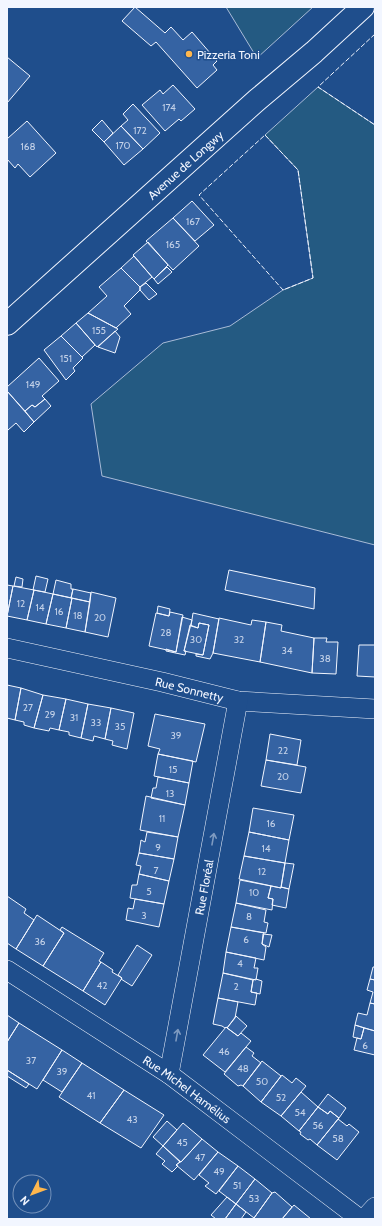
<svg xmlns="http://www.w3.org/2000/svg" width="382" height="1226" font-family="Cabin,sans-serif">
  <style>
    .green { fill: #245a82; stroke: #a8bbd7 }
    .building { fill: #3563a3; stroke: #f2f6ff }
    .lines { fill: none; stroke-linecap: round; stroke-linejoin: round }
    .minor-casing { stroke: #f2f6ff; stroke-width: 20 }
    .primary-casing { stroke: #f2f6ff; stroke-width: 24 }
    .minor { stroke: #1f4e8c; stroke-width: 19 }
    .primary { stroke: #1f4e8c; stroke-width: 22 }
    .fence { stroke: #f2f6ff; stroke-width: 1; stroke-dasharray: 5 2; stroke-linecap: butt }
    .oneway { stroke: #7e9ac0 }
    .poi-dot { fill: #ffb74d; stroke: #1f4e8c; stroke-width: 1.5 }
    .labels { text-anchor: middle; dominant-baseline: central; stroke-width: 3; stroke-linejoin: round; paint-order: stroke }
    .number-label { font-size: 10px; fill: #c3d1e8 }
    .poi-label { font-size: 12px; fill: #f2f6ff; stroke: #1f4e8c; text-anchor: start }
    .street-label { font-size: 12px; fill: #f2f6ff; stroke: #1f4e8c }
  </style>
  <rect width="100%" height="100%" fill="#1f4e8c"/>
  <!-- green -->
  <path class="green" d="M226,7H313L257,58Z
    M318,87L375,125V545L102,476L91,404L163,343L230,326L283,290L313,278L298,170L265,135Z"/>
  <!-- building -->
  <path class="building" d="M135,7L165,33L171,27L183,40L192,32L217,61L213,65L217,70L197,88L156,42L151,46L122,21Z
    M7,57L30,76L7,103Z
    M173,85L195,109L181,121L179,119L165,131L142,105L160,90L163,94Z
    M133,104L160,133L143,149L121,126L128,120L123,114Z
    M102,120L113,133L104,142L92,130Z
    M27,121L56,153L30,177L18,164L15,168L7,159V139Z
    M121,126L143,149L124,165L104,142Z
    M192,201L214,225L195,241L173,218Z
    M173,218L199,246L173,270L146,241Z
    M148,242L168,265L154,279L133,255Z
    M134,256L152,277L140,287L121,268Z
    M167,267L172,272L158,284L154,279Z
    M121,268L140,287V290L124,306L131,314L116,328L88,313L107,296L99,287Z
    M146,283L157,294L149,300L140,290V287Z
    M88,313L118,329L97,347L76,323Z
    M76,323L95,345L82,357L61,336Z
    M115,331L120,337L115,353L98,347Z
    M61,336L83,358L73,368L75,371L66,380L44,350Z
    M39,358L59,381L42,396L45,399L35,407L32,405L25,411L7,391V387Z
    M7,391L34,422L24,432L16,423L8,430L7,428Z
    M45,399L51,406L34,422L25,411L32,405L35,407Z
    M229,570L315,588L314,609L225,590Z
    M36,576L48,579L45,592L33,590Z
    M16,577L23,579L22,587L14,586Z
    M56,580L71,584V589H73L71,598L53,594Z
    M7,585L13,586L7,616Z
    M13,586L34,590L27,620L7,616Z
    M73,589L91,593L90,602L71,598Z
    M34,590L53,594L46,624L27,620Z
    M91,592L116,598L108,637L85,632Z
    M53,594L72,598L66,628L46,624Z
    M72,598L90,602L85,632L66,628Z
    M158,606L170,609L169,616L157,613Z
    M170,612L183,615L176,652L149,646L156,613L169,616Z
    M193,613L219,619L213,653L210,659L196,656V654L203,655L209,625L199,623L198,628L191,626Z
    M182,617L192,620L184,651H186L185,655L166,651V649L176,652Z
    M219,618L251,625L252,620L266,622L260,662L213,653Z
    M266,622L282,625L281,631L314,638L312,673L260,662Z
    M199,623L209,625L203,655L184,651L190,625L198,628Z
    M314,638H327L326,642H338L336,674L312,673Z
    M359,645H375V677L357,676Z
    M7,685L21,688L15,720L7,718Z
    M21,688L43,695L34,728L24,725V722L15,720Z
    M43,695L66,699L59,730L50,728L49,731L34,728Z
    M66,699L88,704L81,738L69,735V732L59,730Z
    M88,704L111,708L105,739L94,736L93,741L81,738Z
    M111,708L134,713L127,749L112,745L113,741L105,739Z
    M155,714L205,724L196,762L158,754L160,749L148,746Z
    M270,734L301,740L297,765L266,760Z
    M158,754L193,761L189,783L154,776Z
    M266,760L306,767L301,793L261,786Z
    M158,777L189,783L185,805L151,798L153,788H156Z
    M146,796L185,805L178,837L140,830Z
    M253,808L294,815L289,840L249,832Z
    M147,832L178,837L174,859L139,853L141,840L145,842Z
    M249,832L289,840L285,863L244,856Z
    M139,853L174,859L169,881L139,874L141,866L136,865Z
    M244,856L285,863L281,888L239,879Z
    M285,863L294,864L289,889L281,887Z
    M139,874L169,881L164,904L130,898L132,885H137Z
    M240,880L271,886L268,898L273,899L272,910L236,903Z
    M271,886L281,888V887L289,889L286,908L272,905L273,899L268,898Z
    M7,896L26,909L24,913L34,920L16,949L7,943Z
    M135,899L164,904L159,927L126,920L128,908L133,909Z
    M236,903L266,910L264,922L268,923L266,933L231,927Z
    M37,915L64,933L43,966L16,949Z
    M62,927L104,953L99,961L101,962L83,991L43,966L64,933L60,930Z
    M231,927L264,933L262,944L266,947L264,960L226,952Z
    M263,934L272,935L269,947L262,944Z
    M137,945L152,955L132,986L121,979L122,978L118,975Z
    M226,952L256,958L254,968H258L256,980L223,973Z
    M101,962L113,970L112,972L122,978L105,1005L83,991Z
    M373,967H375V980L370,979Z
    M223,973L253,980L251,992L257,993L255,1005L218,998Z
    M256,979L262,981L260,994L251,992L253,980Z
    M370,979L375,980V1004L370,1003L373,992L367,990Z
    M218,998L238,1002L235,1018L227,1028L226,1027L225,1028L222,1026L213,1024Z
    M370,1003L375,1004V1031L355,1025L358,1013L367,1015Z
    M7,1015L19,1023L7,1042Z
    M236,1016L247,1026L238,1036L227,1028Z
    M19,1023L62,1050L37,1089L7,1070V1042Z
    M355,1025L364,1028L361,1039L353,1037Z
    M226,1027L238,1036L241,1033L251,1041L225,1072L203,1055Z
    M364,1028L375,1031V1055L354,1050L357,1038L361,1039Z
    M246,1047L254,1053L252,1056L261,1063L243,1086L241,1085L238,1086L224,1074Z
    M62,1050L82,1063L62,1092L43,1080Z
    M262,1061L281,1076L261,1102L243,1086Z
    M82,1063L124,1090L100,1123L59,1097Z
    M7,1070L29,1084L26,1088L7,1076Z
    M282,1075L292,1083L296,1078L306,1086L281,1116L261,1102Z
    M124,1090L164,1115L141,1148L100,1123Z
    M301,1092L318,1107L299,1131L281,1116Z
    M328,1094L346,1108L339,1118L330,1111L328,1114L318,1107Z
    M318,1107L328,1114L330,1111L339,1118L317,1145L310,1139L308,1140L300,1134L301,1132L299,1131Z
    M338,1119L347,1126L349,1124L359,1132L337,1160L317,1145Z
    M167,1121L177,1130L163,1146L153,1137Z
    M183,1123L202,1139L181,1162L163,1146Z
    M202,1139L218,1152L194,1180L176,1165L180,1162H181Z
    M163,1146L180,1162L176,1165L178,1166L172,1172L162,1164L165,1161L156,1154Z
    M218,1152L238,1166L216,1194L205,1186L209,1183L199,1175Z
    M238,1166L255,1179L236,1204L219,1191Z
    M255,1179L272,1193L254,1218L236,1204Z
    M275,1192L292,1207L282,1219H255L254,1218L272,1193Z
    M227,1197L236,1204L225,1219H216L211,1215Z
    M236,1204L246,1212L241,1219H225Z
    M294,1205L311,1219H282Z"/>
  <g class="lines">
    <defs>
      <g id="minor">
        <path id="s1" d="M7,648L162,682L238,701L375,709"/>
        <path id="s2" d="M7,970L169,1074L360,1219"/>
        <path id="s3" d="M169,1074L238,701"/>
        <path d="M364,1219L375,1207"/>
      </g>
      <g id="primary">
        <path id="s4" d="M7,324L257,100L314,52L363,7"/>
      </g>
    </defs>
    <!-- minor casing -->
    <use href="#minor" class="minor-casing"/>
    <!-- primary casing -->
    <use href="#primary" class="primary-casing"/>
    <!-- minor -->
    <use href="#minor" class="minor"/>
    <!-- primary -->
    <use href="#primary" class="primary"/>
    <!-- fence -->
    <path class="fence" d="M375,34L318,87L375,125
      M265,135L298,170L313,278L283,290L199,195Z"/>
  </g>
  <!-- one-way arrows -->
  <defs><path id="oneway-shaft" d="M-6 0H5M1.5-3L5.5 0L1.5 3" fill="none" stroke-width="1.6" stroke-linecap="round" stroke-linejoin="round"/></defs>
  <g class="oneway">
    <use href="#oneway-shaft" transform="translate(213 839) rotate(-80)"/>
    <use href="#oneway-shaft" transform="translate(177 1035) rotate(-80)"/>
  </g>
  <!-- markers -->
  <circle class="poi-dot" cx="189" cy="54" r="4"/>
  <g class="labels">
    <!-- number labels -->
    <g class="number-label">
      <text x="169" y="107">174</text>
      <text x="140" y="130">172</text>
      <text x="123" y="145">170</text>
      <text x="28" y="146">168</text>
      <text x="193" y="221">167</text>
      <text x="173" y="244">165</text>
      <text x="99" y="330">155</text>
      <text x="66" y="358">151</text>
      <text x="33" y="384">149</text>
      <text x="21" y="603">12</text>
      <text x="40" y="607">14</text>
      <text x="59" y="611">16</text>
      <text x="78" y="615">18</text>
      <text x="100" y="617">20</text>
      <text x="166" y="632">28</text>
      <text x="196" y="639">30</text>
      <text x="239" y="639">32</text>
      <text x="287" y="650">34</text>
      <text x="325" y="658">38</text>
      <text x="28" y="707">27</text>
      <text x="50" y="714">29</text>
      <text x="74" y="717">31</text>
      <text x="96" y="722">33</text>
      <text x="120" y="726">35</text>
      <text x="176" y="735">39</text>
      <text x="283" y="750">22</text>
      <text x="173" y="769">15</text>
      <text x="283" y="776">20</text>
      <text x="170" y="793">13</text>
      <text x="162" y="818">11</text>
      <text x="271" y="823">16</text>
      <text x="158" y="847">9</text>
      <text x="266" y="848">14</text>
      <text x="156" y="870">7</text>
      <text x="262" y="871">12</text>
      <text x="149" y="891">5</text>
      <text x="254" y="892">10</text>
      <text x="144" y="915">3</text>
      <text x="249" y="916">8</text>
      <text x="246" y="939">6</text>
      <text x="40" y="941">36</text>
      <text x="240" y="963">4</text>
      <text x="102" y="985">42</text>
      <text x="236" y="986">2</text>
      <text x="365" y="1045">6</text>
      <text x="224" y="1051">46</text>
      <text x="31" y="1060">37</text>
      <text x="243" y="1068">48</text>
      <text x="62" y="1071">39</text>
      <text x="262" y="1081">50</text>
      <text x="91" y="1095">41</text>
      <text x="281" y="1097">52</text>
      <text x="300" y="1112">54</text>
      <text x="132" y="1119">43</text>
      <text x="318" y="1125">56</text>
      <text x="338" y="1138">58</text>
      <text x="182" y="1142">45</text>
      <text x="200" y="1157">47</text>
      <text x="219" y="1171">49</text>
      <text x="237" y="1185">51</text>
      <text x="254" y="1198">53</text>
    </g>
    <!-- poi labels -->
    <g class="poi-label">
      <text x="197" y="54">Pizzeria Toni</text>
    </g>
    <!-- street labels -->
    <g class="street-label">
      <text stroke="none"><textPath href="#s4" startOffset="239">Avenue de Longwy</textPath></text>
      <text stroke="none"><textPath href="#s1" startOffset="187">Rue Sonnetty</textPath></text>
      <text stroke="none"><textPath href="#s3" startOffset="190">Rue Floréal</textPath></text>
      <text stroke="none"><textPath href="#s2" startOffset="216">Rue Michel Hamélius</textPath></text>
    </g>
  </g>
  <!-- border -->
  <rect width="382" height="1226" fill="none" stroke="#f2f6ff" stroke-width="16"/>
  <!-- north arrow -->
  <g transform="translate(32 1194) rotate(228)"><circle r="19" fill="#1f4e8c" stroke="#7391ba"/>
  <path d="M0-3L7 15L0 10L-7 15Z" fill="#ffb74d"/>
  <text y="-6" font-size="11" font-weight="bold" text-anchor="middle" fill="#f2f6ff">N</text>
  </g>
</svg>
